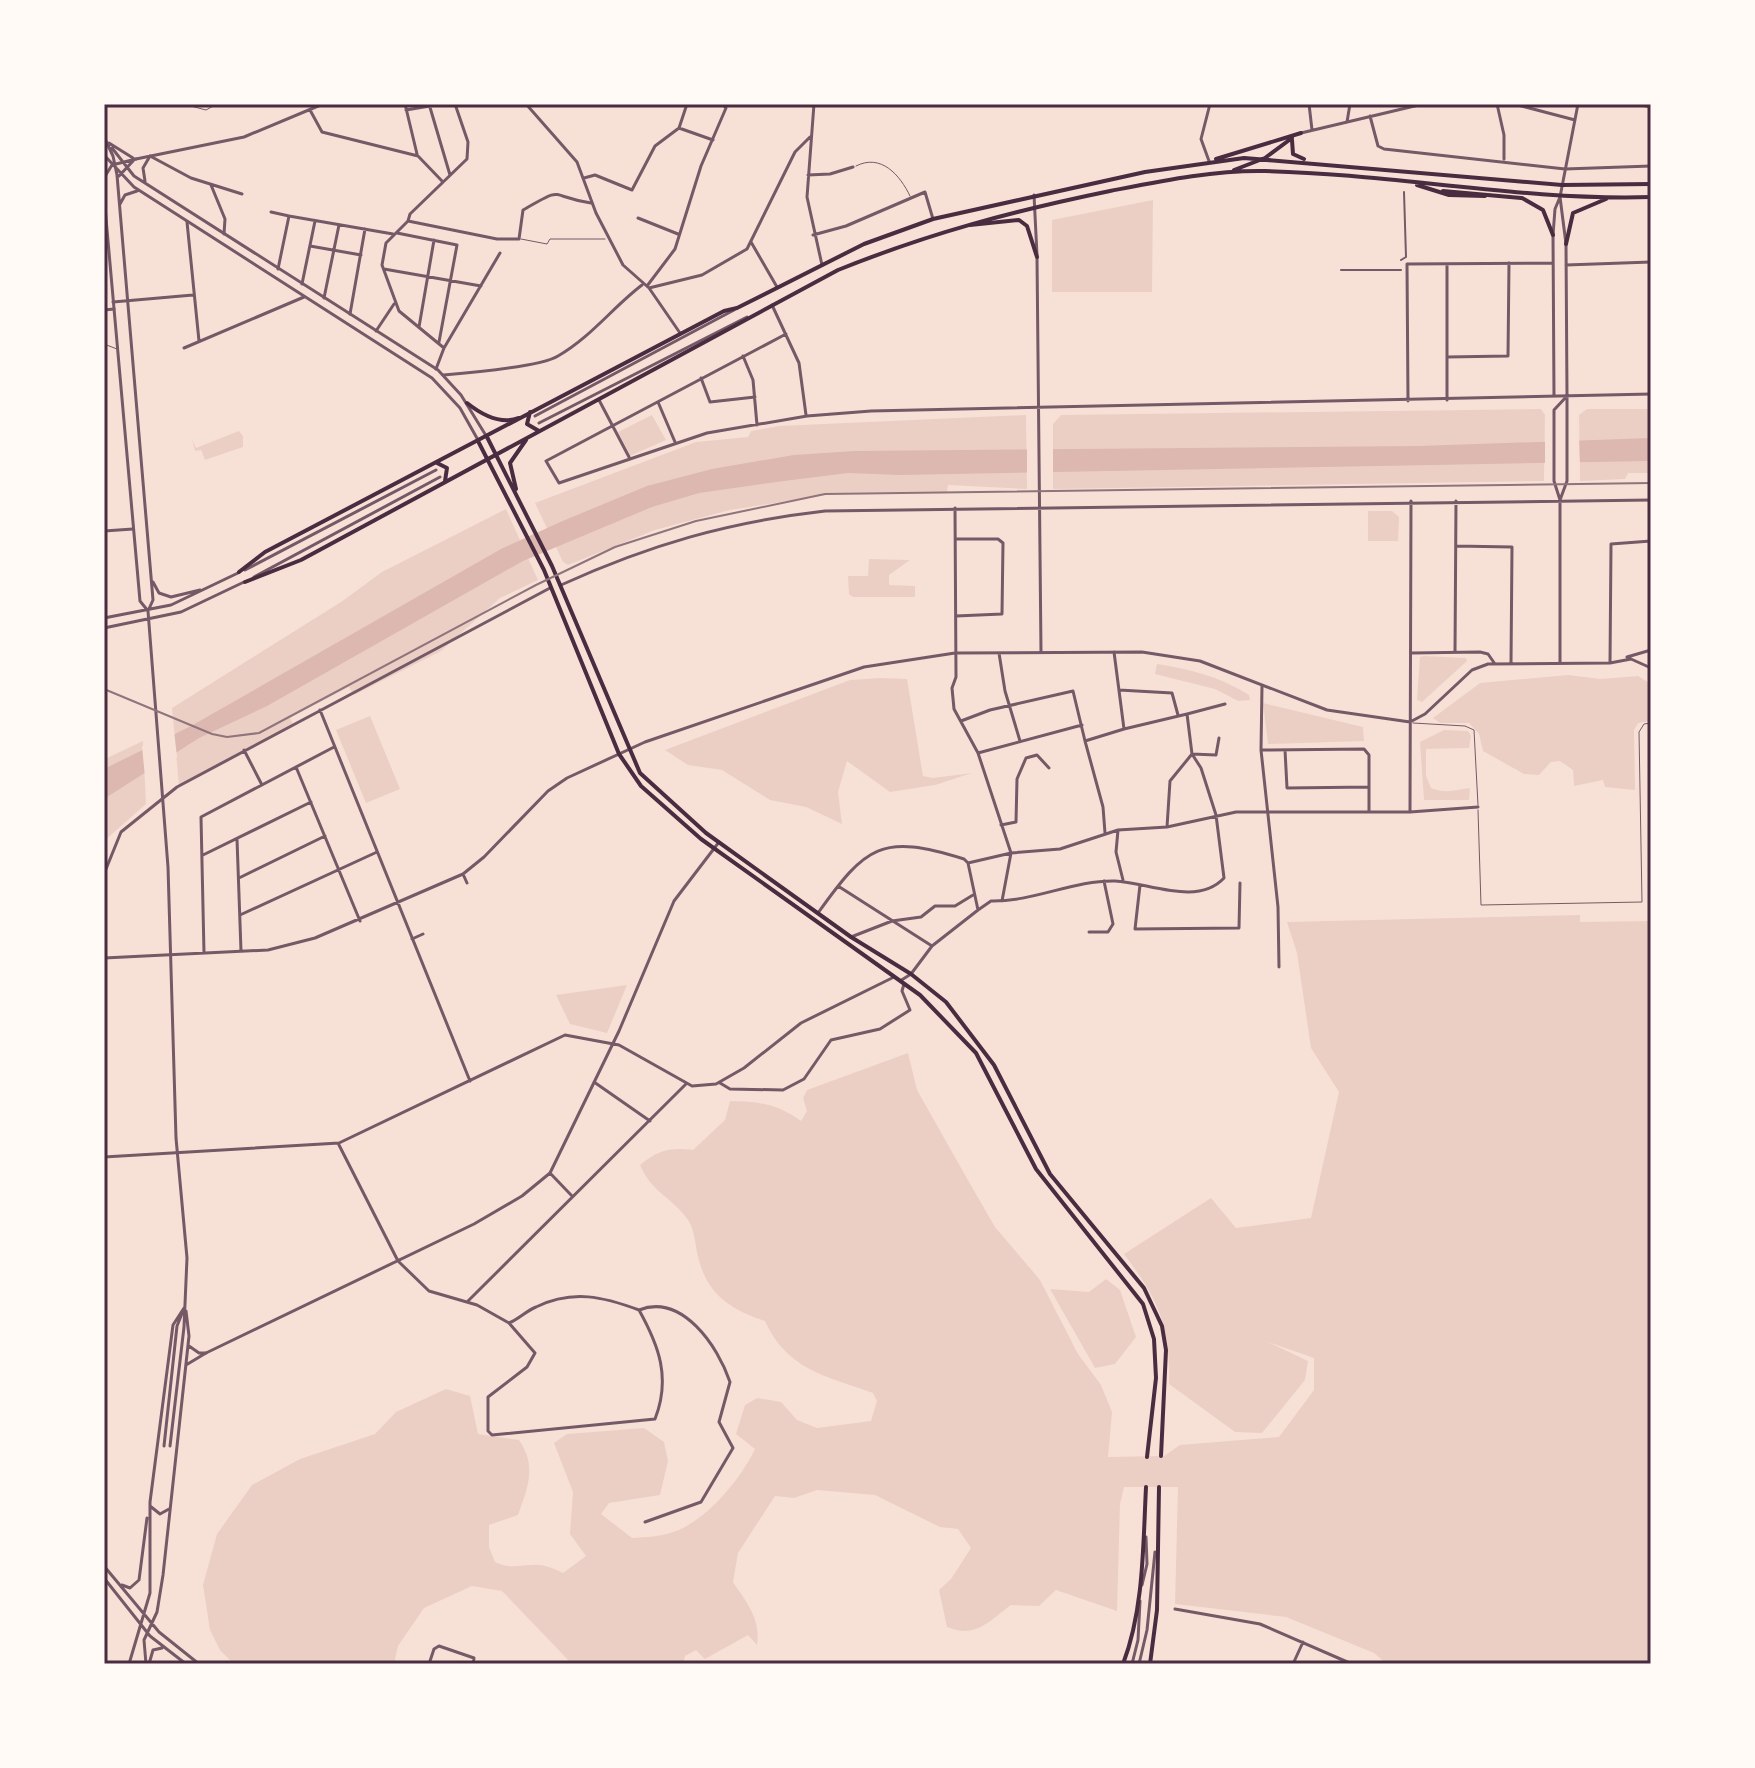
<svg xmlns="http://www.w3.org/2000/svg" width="1755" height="1768" font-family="'PT Sans Narrow',sans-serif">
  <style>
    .green { fill: #ebcfc5 }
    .water { fill: #dcb8b0 }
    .pier { fill: #f7e1d7 }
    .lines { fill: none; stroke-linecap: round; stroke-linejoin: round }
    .service { stroke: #755966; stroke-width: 1 }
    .pedestrian { stroke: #755966; stroke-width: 2 }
    .minor { stroke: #755966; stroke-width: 3 }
    .tertiary { stroke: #755966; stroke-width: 3 }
    .primary { stroke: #4a2c40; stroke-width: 4 }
    .tram { stroke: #8f747c; stroke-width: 2 }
    .neatline { fill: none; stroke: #4a2c40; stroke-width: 3 }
  </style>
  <rect width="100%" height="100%" fill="#f7e1d7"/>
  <!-- green -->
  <path class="green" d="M1153,200L1152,292H1052V220Z
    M1541,409L1545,415L1544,481L1053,489V424L1061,415Z
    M1587,409H1651V473H1628L1625,479L1580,481L1579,415Z
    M652,415L666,440L630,456L618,432Z
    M1026,415L1027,489L948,485L947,492L840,493L730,510L655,530L568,565L563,562L535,503L696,442L748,437L751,431L779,426Z
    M239,431L243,436V447L205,460L201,450L195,451L192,439L196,448Z
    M506,509L538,580L500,598L441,651L354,695L349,687L290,718L294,726L179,786L172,708L341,602L382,572Z
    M1368,511H1392L1399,517L1398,541H1368Z
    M869,559L910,560L889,575V585L915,586V597H853L849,594L848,576H868Z
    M1424,656L1466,658L1467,661L1422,702L1417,700L1420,657Z
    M1157,664C1190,669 1221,677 1249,695L1250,700L1238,701L1215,689L1155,674Z
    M1568,675L1601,679L1638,676L1651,684V721L1638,723L1634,730L1635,790L1605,787L1603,780L1574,786L1573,770L1560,761L1551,762L1539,775L1524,774L1483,751L1479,734L1469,723H1440L1433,718L1480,683Z
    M880,678L907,679L923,776L933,778L972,773L935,785L890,792L847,761L838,792L842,824L806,807L770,800L722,770L688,765L665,750L850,680Z
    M1263,703L1363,727L1364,741L1268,744Z
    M370,716L400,789L366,803L336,730Z
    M1444,730L1468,731L1471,736L1469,748L1426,749V776L1431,788C1446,794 1455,790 1470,788L1469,800H1424L1420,742Z
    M143,741L146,804L104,841V753L107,758Z
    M1580,915V922L1651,921V1664H1387L1374,1653L1286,1617L1175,1604L1178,1487H1124L1120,1504L1117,1611L1056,1590L1039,1606L1011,1605C989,1621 976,1639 947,1627L939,1590L951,1579L971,1548L958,1529L940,1527L875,1495L817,1490L794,1498L775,1496L738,1553L733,1582C747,1603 761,1619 757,1645L748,1635L705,1659L696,1650L685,1656L683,1664H572L502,1591L472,1586L424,1608L398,1646L394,1664H234L220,1650L210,1630L203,1585L217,1534L252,1485L300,1459L375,1434L396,1412L446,1389L470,1396L478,1434L519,1440C537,1466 528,1487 518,1515L489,1525V1547L495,1562C520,1574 530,1555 563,1573L586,1556L570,1534L573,1492L554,1443L567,1434L644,1428L664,1442L668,1461L660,1495L609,1503L601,1514L632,1538C645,1537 658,1537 670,1533C704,1524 741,1479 755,1449L736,1434L745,1405L757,1398L781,1402L797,1420L817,1428L871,1421L877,1401L873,1393C826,1376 787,1370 765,1321C731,1310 706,1294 698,1256C695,1245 695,1230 688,1220C672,1197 652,1193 640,1165C658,1150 670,1147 693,1150L725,1120L730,1101C757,1101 778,1104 801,1121L807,1111L803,1098L807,1090L908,1053L917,1090L969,1182L995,1227L1040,1280L1078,1354L1101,1385L1112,1412L1108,1457L1164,1456L1180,1445L1279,1437L1314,1390V1358L1268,1342L1308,1361L1305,1380L1262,1433L1235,1432L1169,1384C1171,1327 1158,1299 1124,1254L1211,1198L1236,1228L1311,1218L1339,1092L1311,1048L1297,953L1287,922Z
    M627,985L607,1033L570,1024L556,995Z
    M1106,1279L1120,1290L1136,1337L1115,1364L1095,1368L1050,1289L1089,1292Z"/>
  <!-- water -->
  <path class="water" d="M1651,438V461L900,475L848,473L784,481L699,493L652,507L523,561L267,706L199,738L104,799V769L191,726L501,549L565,520L647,486L712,469L794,455L854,451L1419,446Z"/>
  <!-- pier -->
  <path class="pier" d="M1579,437L1580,467H1545V438Z
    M1053,447V475H1027V448Z
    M174,730L177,757L145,777L142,746Z"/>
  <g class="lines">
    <!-- service -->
    <path class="service" d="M183,104L206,110L217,104
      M856,166C881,153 900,175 910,196
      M521,239L547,244L550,239H605
      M104,344L117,349
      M1413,723L1465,726L1474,730L1478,805
      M1478,810L1481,905L1642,902L1639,732L1644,724L1651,723"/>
    <!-- pedestrian -->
    <path class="pedestrian" d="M1401,260L1406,257L1404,192
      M1341,270H1401"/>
    <!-- minor -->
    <path class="minor" d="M405,104L417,154
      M429,104L450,175
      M526,104L577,162L596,213L623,265L649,288L680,333
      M814,104L807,197L822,265
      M1309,104L1312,130
      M1497,104L1504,135V159
      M1514,104L1575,120
      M1637,104L1651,107
      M310,110L322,132L418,156L442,181
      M406,110L442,104
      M1370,116L1378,146L1384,149L1565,169L1651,166
      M1347,122L1350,104
      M679,128L713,140
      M1301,133L1423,104
      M150,156L191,178L242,194
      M136,159L244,137L323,104
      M1209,161L1201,139L1210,104
      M808,175L830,174L853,167
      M584,178L595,175L632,190L655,146L679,128L687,104
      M211,185L225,219L224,234
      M271,212L289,216
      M638,218L678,234
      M408,221L497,239H519L523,210C567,185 546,196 591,203
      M187,222L199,341
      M397,233L457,245L439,342
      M813,235L846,226L925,192L933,219
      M751,242L777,287
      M310,246L361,255
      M1037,257L1041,652
      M1447,264V400
      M1566,265L1651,262
      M278,269L289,216L393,234
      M384,269L481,286
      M302,284L315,221
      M647,286L675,249L701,166L726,108L722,104
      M649,288L702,275L747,249L795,152L810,137
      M324,298L339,225
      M113,302L193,295
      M772,305L799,363L806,415
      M104,310L114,309
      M350,314L365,229
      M419,327L434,240
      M376,331L394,304
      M786,334L546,461L559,483L707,433L807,416L871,411L1651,394
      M184,348L304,297
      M444,348L500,253
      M743,356L753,380L757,425
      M1447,357L1508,356L1509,263
      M436,369L444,348L399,311L382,265L386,243L408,221L410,214L467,159L468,142L455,104
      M443,375C467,373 540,367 558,356C591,337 613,307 642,285
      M701,378L710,402L755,397
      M1554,396L1553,235L1555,209L1560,197
      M599,400L629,457
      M1408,401L1407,264L1553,263
      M658,402L675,442
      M1560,500L1567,481V396L1566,244L1560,197L1578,104
      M955,508L956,677L952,688L954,709L978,753L1011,853L1060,849L1118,830L1167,827L1236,812H1410L1478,807
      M104,531L133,529
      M955,539H998L1003,543L1002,614L956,616
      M1456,546L1512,547L1511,663
      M561,585C649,545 728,522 825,511L1651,500
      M1455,652L1456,501
      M999,653L1005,691L1020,741
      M1412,653L1480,652L1488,654L1495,664
      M1627,657L1651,650
      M1560,663V500L1554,481V410L1567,396
      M1610,663L1611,544L1651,541
      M1262,686L1261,750L1278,907L1279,967
      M1119,690L1172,693L1178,715
      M320,710L470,1081
      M1187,714L1225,704
      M961,721L990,710L1073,691L1085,741
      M244,750L262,785
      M1261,750L1364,749L1369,755V811
      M1285,750L1287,788L1369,787
      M978,753L1082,725
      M296,767L360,921
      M1410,812L1411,501
      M1001,825L1016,822L1017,779L1026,758L1037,755L1049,768
      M1167,827L1170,781L1192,754L1216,755L1219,738
      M1118,830L1116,852L1123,880
      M1105,833L1103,807L1085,741L1124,729
      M237,839L241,951
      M203,855L311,802
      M968,863L1011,853L1002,901
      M104,874L121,832L177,787L550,588
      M463,874L467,883
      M239,878L325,836
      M1140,885L1135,929L1239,928L1240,883
      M838,886L932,946
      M978,910L991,901C1033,902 1074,880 1115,881C1147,882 1197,907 1224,878L1216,815L1201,768L1192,754L1187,714L1124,729L1114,652
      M818,913C866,846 881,833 964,859L968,863L978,910L932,946L911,974L900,981
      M240,915L377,852
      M1089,932H1108L1113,924L1104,881
      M851,937L892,921L921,917L935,906H955L973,895
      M412,939L423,934
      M204,953L201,817L334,747
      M104,958L268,950L315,938L463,874L484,857L548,791L567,778L645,742L864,667L955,653L1142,652L1200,661L1327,710L1410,722L1425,714L1472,670L1488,664L1610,663L1631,659L1651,668
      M594,1082L650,1121
      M720,1083L730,1089L783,1090L804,1079L831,1040L880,1029L910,1010L902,991L904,984
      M339,1145L398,1261L429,1291L477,1305L509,1323C519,1319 526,1311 536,1307C573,1289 604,1297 639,1310C659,1346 671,1378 655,1419L492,1435L488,1431V1397L527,1367L535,1353L509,1323
      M104,1157L339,1143L565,1035L619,1045L692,1086L716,1084L744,1068L801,1023L894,977
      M550,1173L572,1196
      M468,1301L686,1084
      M639,1310C682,1293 718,1346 730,1382L719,1422L733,1448L701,1502L645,1522
      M206,1353L474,1224L522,1196L550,1173L619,1031L674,901L719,842
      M1175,1609L1260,1624L1352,1664
      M429,1664L434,1649L439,1646L474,1658L473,1664
      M1293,1664L1303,1642"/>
    <!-- tertiary -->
    <path class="tertiary" d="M104,137L113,156L117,175L153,600L148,611L168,867L176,1138L187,1258L184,1327L170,1446
      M109,143L133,158
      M112,148L134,176L438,370L461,395L485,434
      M104,155L134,187L432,378L460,408L478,440
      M119,176L133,161
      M104,178L112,165L136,159
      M145,181L143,168L150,156
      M1034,195L1037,255
      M104,196L140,601L148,611
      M120,204L125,195L137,191
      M535,416L734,310
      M539,423L747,317
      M245,570L436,470
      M254,577L440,477
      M153,582L159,593L171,597L200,590
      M104,618L171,605L238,573
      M104,628L181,612L244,582
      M189,1346L199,1353H206
      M186,1365L206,1353
      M164,1446L177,1326L183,1311
      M150,1506L160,1514L169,1509
      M104,1566L159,1632L199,1664
      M104,1578L150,1636L186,1664
      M122,1585L130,1588L139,1580L147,1518
      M1142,1585L1147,1564L1146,1537
      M129,1664L150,1593V1502L173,1325L184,1308
      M146,1664L144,1640L157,1612L163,1575L189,1336L186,1311
      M149,1664L153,1650L162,1648
      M1132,1664L1138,1640L1140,1601
      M1139,1664L1147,1630L1155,1552"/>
    <!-- primary -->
    <path class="primary" d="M1292,140L1293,154L1304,159
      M1216,159L1301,133
      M1234,170L1265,158L1292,138
      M1417,185L1449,195L1485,196
      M1443,191L1521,198
      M1522,198L1543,210L1553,235
      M970,225L1019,220L1027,226L1037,257
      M1566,244L1573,213L1606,199
      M467,403C482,415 500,425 519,418
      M530,412L527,424L539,431
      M487,437L552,566L640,773L706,833L851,937L911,974L946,1002L994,1065L1050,1174L1144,1288L1162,1326L1166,1350L1161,1456
      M478,441L544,570L619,754L641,786L701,839L920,995L976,1053L1036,1169L1143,1304L1154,1339L1156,1378L1147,1457
      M437,463L447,468L445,481
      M516,489L510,463L526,440
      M239,572L265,552L724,311L737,308L864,244L933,219L1145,172L1244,158L1562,185L1651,184
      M245,582L301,560L838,270C930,233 1013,211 1110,191C1161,181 1213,170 1265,171C1394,174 1522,201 1651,197
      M1123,1664C1144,1609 1143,1545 1146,1487
      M1150,1664L1157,1610L1159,1487"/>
    <!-- tram -->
    <path class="tram" d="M104,689L212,734L227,737L259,733L536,585L615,547L696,521L825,494L1651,483"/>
  </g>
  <!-- border -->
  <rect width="1755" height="1768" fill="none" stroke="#fffaf5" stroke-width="212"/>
  <rect x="106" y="106" width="1543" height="1556" class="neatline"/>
</svg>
